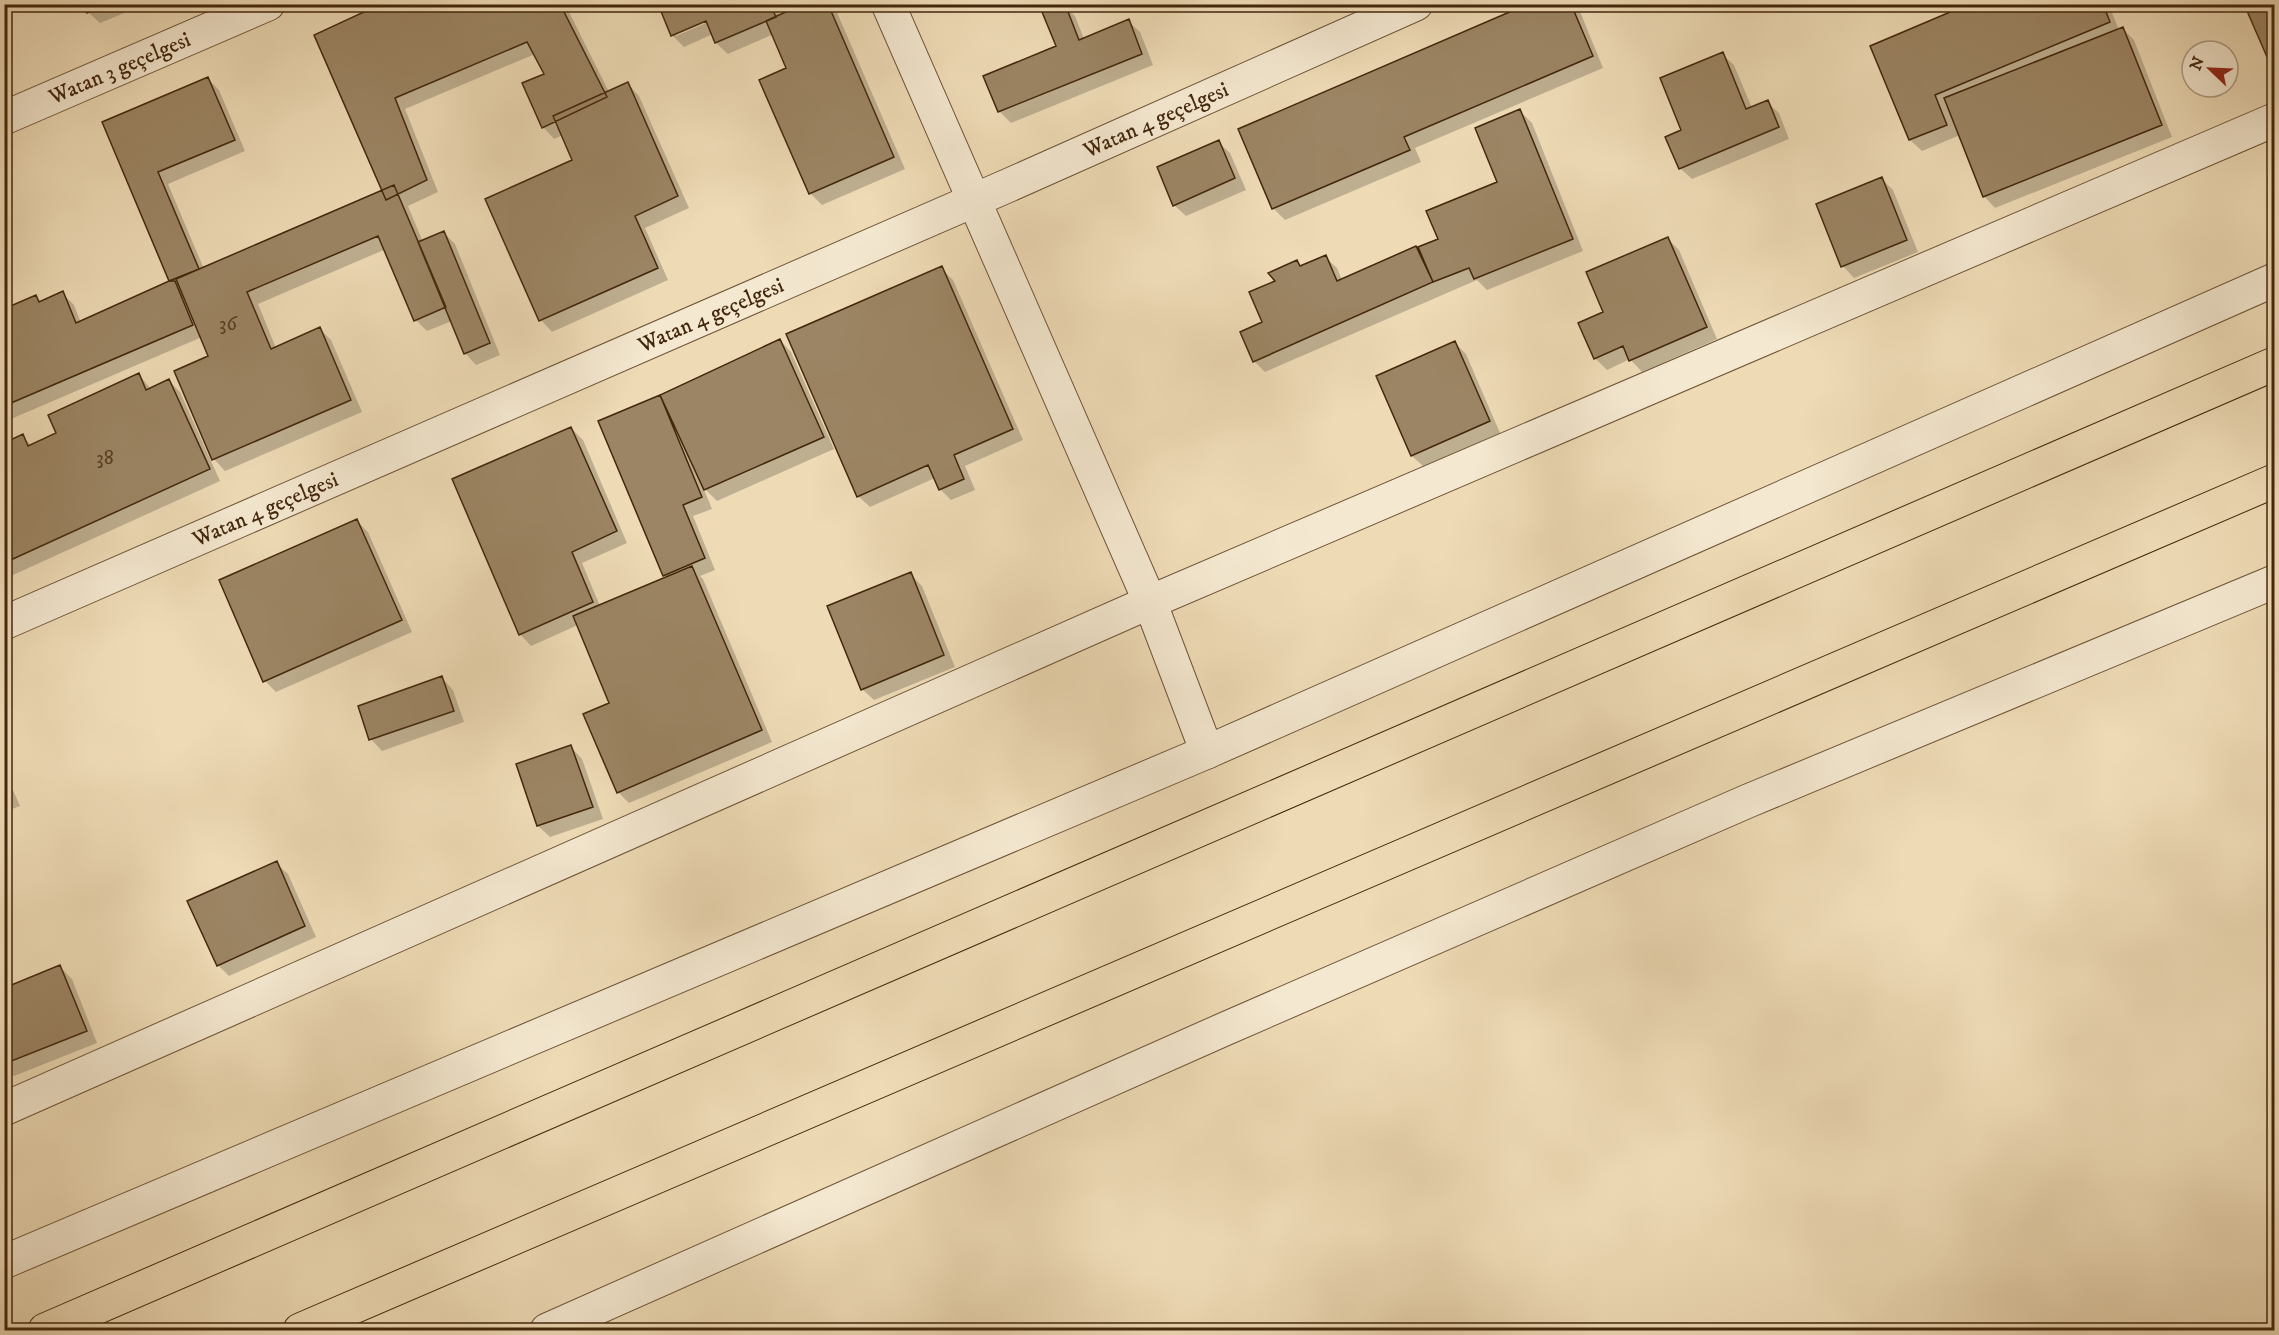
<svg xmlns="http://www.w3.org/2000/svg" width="2279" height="1335" font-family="'IM FELL DW Pica',serif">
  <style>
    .shadow { fill: #0003; fill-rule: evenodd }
    .building { fill: #9c8564; stroke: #43270c; stroke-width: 1.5 }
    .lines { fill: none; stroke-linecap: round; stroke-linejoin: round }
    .minor-casing { stroke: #6e5436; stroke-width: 35 }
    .major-casing { stroke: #43270c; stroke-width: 35 }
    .minor { stroke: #f4e8d0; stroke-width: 33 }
    .major { stroke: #eedbb6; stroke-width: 33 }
    .labels { text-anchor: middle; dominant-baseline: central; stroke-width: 4.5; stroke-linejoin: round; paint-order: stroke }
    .number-label { font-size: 20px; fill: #593e22 }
    .street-label { font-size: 22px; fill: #43270c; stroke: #f4e8d0 }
  </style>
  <rect width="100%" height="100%" fill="#eedbb6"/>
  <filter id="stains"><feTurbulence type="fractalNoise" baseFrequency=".00333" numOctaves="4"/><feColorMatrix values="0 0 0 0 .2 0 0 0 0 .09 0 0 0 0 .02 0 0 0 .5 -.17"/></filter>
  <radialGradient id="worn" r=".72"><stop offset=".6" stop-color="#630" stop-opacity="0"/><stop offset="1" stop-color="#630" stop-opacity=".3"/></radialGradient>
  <!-- shadow -->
  <path class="shadow" d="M85,4H146L100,23L88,12Z
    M384,4H565L609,92L628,84L639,96L689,208L645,228L668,280L552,332L541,320L487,200L574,160L563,135L554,139L543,127L546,75L535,54L405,109L438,192L408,206L423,242L444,233L455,244L500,355L476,365L465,353L452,321L427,331L416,320L386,249L258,304L276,348L320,329L331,340L362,412L225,471L213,458L210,357L202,337L4,422V320L5,322L36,297L42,302L62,293L74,305L81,323L171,282L104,123L208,79L219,90L245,151L168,184L204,269L383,191Z
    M659,4H729L730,9L740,4H775L781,17L807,4H831L835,8L905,169L822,205L811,194L761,80L788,68L774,34L728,54L716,43L713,34L684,47L672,35ZM712,17L713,20L676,36V33Z
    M1532,4H1577L1603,68L1415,148L1421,162L1285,220L1273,208Z
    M1973,4H2124L2111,10L2119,30L2122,28L2134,40L2172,137L1995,208L1984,196L1960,135L1922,151L1910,140L1872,47Z
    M2246,4H2274V69Z
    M1064,5L1075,16L1084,39L1128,21L1140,32L1153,65L1011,123L999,111L1058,47Z
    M1722,54L1734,65L1752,108L1767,102L1779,113L1789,139L1692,179L1680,168L1683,131Z
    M1520,111L1532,123L1583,251L1487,290L1477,280L1265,372L1254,361L1277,282L1297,262L1302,267L1325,257L1337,268L1342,280L1416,248L1423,255L1499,183Z
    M1218,142L1230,153L1246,190L1186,216L1174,205Z
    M1881,178L1893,190L1918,252L1854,278L1843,266Z
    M1667,238L1679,250L1717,339L1642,372L1630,359L1607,370L1595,358L1605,313Z
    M941,268L953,280L1023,440L965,466L975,490L951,500L940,489L935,478L870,507L858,496Z
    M4,278L12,297L4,300Z
    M780,340L791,352L834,449L717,501L703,487L712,509L693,516L715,570L700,576L703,579L772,742L629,803L618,792L611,704L578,625L531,646L520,634L571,428L583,440L627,543L582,563L600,606L667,578L664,575L660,396Z
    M1455,343L1466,354L1500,433L1424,467L1412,456L1378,377Z
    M139,375L151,389L169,381L180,392L220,481L4,579V444L22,436L32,446L58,434Z
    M357,521L368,532L412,632L276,692L265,681Z
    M910,574L922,586L955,667L874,700L862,689Z
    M442,678L453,690L464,722L382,751L371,739Z
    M571,747L582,759L603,819L550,837L538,826Z
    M4,770L20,806L4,812Z
    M276,863L288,874L316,937L229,976L218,965Z
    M60,967L72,979L97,1043L14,1076L4,1066V990Z"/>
  <!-- building -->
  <path class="building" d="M84,4H107L87,13Z
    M381,4H560L607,97L542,128L522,83L544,74L527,42L395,98L427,180L386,200L314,35Z
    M658,4H723L725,9L736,4H770L776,17L715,43L706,21L671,36Z
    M803,4H828L894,157L809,194L759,80L786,68L766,21Z
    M1060,4H1065L1079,40L1129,19L1142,54L998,112L983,76L1056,46L1042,12Z
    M1528,4H1571L1593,56L1404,137L1410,150L1272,209L1238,129Z
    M1969,4H2103L2110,22L1935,95L1947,125L1909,140L1870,46Z
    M2244,4H2274V73Z
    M2123,27L2162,125L1983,197L1944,98Z
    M1723,52L1746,109L1768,100L1779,127L1679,169L1665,137L1681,130L1660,78Z
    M208,77L235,140L158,172L199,269L169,281L102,122Z
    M628,82L678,196L635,216L658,268L539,321L485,199L572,160L553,116Z
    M1520,109L1573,239L1474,279L1469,268L1433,282L1418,247L1438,239L1426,211L1497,182L1475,128Z
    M1219,140L1235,178L1173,206L1157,167Z
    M1882,177L1907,240L1841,267L1816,204Z
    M394,185L446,307L414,321L378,236L247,292L271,349L320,327L351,400L212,460L174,371L208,356L176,279Z
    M444,231L490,343L464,354L418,242Z
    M1668,237L1707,327L1629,361L1623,346L1594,359L1578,323L1603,312L1586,272Z
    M1416,246L1433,282L1253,362L1240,332L1262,322L1249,292L1275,281L1268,273L1297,260L1300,266L1326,255L1337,281Z
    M942,266L1013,429L954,455L964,479L939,490L928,465L857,497L786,334Z
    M169,281H175L193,325L4,406V320L8,319L6,308L36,295L39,302L63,291L76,323Z
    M780,339L824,437L704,490L660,395Z
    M1455,341L1490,421L1411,456L1376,376Z
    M139,373L146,390L169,379L210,469L4,563V443L23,434L28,446L56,433L48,415Z
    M660,395L702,497L683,505L705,558L663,576L598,421Z
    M571,427L617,531L572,552L593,602L519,635L452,479Z
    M357,519L402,620L263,682L219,580Z
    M692,566L762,730L617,793L583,714L609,703L573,616Z
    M911,572L944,655L861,690L827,606Z
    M442,676L454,711L369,740L358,706Z
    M571,745L593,807L537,826L516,764Z
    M277,861L305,926L217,966L187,901Z
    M60,965L87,1031L4,1064V988Z"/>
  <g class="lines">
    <defs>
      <g id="minor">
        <path d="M888,4L1150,602L1207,752"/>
        <path id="s1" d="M4,118L268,4"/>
        <path id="s2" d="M4,623L1007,186L1416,4"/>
        <path d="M4,1109L1150,602L2274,120"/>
        <path d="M4,1262L1207,752L2274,280"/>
        <path d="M547,1330L1227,1028L1748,801L2274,582"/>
      </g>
      <path id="major" d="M45,1330L2274,364
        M300,1330L2274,481"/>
    </defs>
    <!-- minor casing -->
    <use href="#minor" class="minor-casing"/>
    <!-- major casing -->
    <use href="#major" class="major-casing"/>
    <!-- minor -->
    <use href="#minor" class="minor"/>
    <!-- major -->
    <use href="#major" class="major"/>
  </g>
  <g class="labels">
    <!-- number labels -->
    <g class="number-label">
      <text x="228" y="324">36</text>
      <text x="105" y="458">38</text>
    </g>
    <!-- street labels -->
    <g class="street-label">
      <text stroke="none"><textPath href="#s1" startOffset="126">Watan 3 geçelgesi</textPath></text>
      <text stroke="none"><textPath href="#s2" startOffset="1257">Watan 4 geçelgesi</textPath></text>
      <text stroke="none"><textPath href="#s2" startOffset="771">Watan 4 geçelgesi</textPath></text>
      <text stroke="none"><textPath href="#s2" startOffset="285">Watan 4 geçelgesi</textPath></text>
    </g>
  </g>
  <!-- margin -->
  <rect width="2279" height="1335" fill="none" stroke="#eedbb6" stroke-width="24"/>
  <rect x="6" y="6" width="2267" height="1323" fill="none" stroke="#43270c" stroke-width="3"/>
  <rect x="12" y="12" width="2255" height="1311" fill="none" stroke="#43270c" stroke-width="1.5"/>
  <!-- north arrow -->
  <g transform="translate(2210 69) rotate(293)"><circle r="28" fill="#f4e8d0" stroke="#ad9b82" stroke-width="1.5"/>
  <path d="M0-4.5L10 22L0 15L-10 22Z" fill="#8f2418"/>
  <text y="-9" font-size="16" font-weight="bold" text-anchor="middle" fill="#43270c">N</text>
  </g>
  <rect width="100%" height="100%" filter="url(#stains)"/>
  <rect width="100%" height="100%" fill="url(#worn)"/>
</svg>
